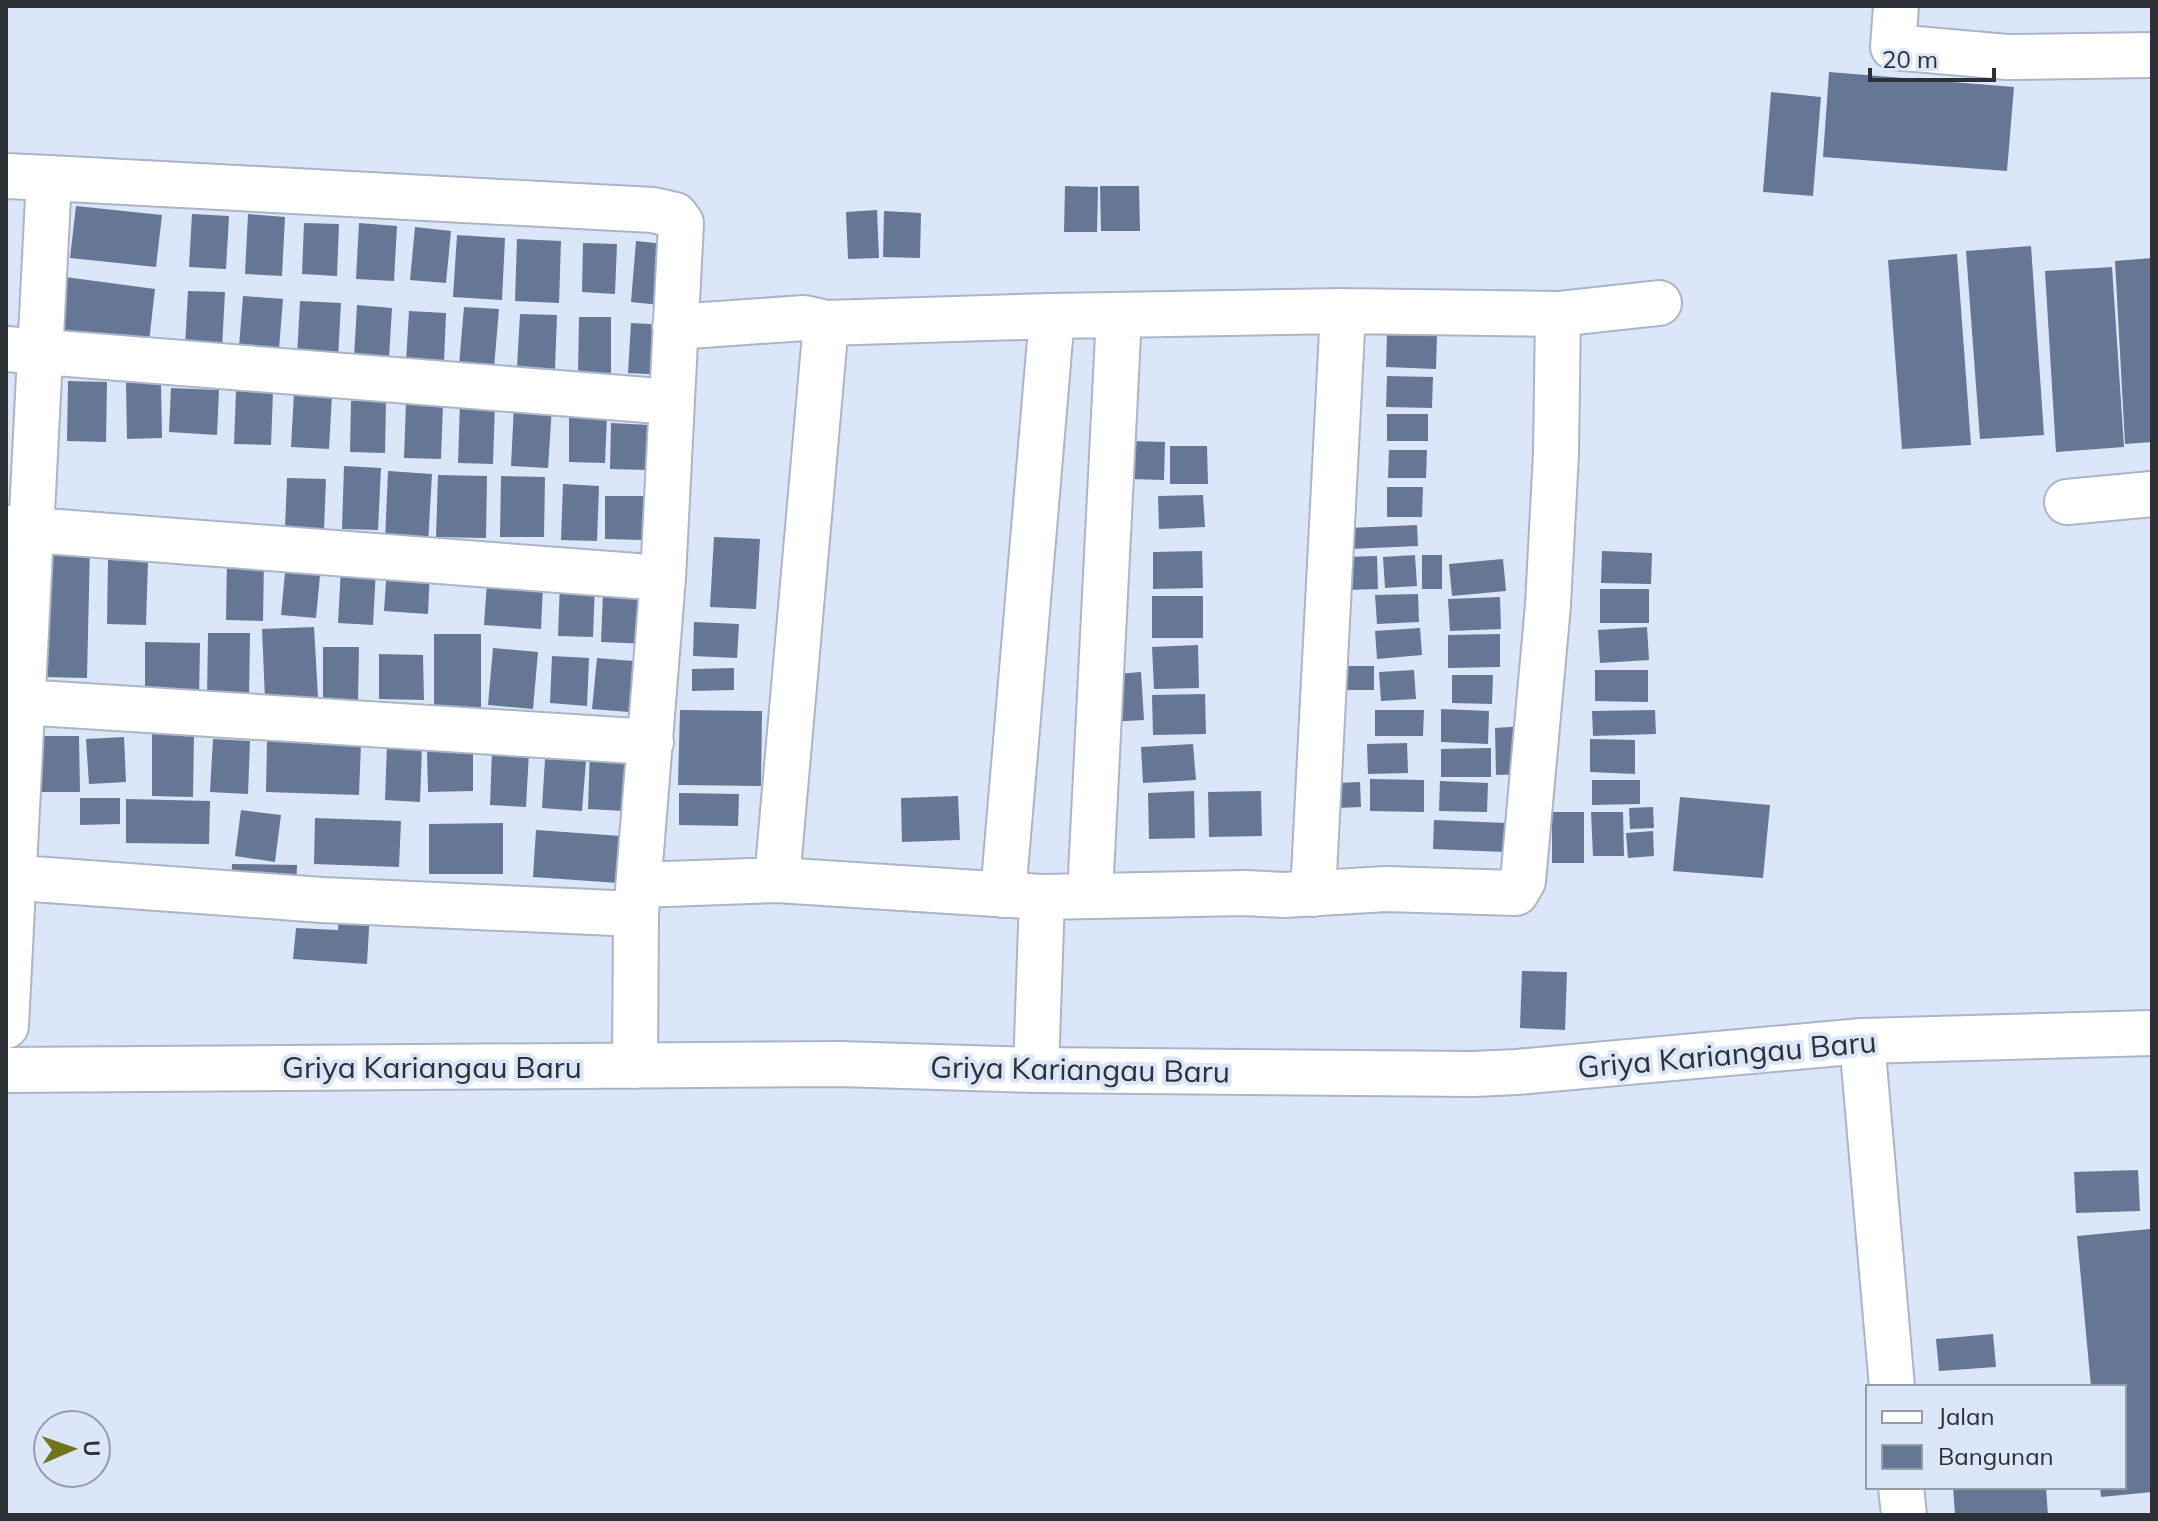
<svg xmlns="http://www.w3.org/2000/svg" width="2158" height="1521" font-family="Mulish,sans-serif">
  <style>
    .building { fill: #657795 }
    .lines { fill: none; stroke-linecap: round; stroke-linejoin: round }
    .minor-casing { stroke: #aab5c6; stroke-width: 48 }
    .minor { stroke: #fff; stroke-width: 44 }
    .labels { text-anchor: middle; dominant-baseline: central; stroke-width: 8; stroke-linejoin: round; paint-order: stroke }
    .street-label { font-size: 30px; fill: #2c3037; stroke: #dbe6f8 }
  </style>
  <rect width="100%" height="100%" fill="#dbe6f8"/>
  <!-- building -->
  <path class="building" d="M1829,72L2014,87L2007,171L1823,157Z
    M1771,92L1821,97L1813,196L1763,192Z
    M1065,186L1098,187L1097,232H1064Z
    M1100,186H1139L1140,231H1101Z
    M76,206L162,215L156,267L70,258Z
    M877,210L879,258L848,259L846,212Z
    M884,211L921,213L920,258L883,257Z
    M192,214L229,216L226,269L189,267Z
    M248,214L285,217L282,276L245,274Z
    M304,223L339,224L337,276L302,274Z
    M359,223L397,226L394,281L356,279Z
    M415,227L451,231L446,283L410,280Z
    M457,235L505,238L502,300L453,297Z
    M517,239L561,241L559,303L515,301Z
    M636,241L674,245L669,306L631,302Z
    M583,243L617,244L615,294L582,292Z
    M2031,246L2044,435L1980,439L1966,251Z
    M1957,254L1971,445L1902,449L1888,260Z
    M2152,258V442L2125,444L2115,261Z
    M2112,267L2124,447L2056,452L2045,271Z
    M65,277L155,289L149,342L58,330Z
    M188,291L225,292L222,349L185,347Z
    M243,296L283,299L279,349L239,347Z
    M300,301L341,303L338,358L297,356Z
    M357,305L392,308L389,359L354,357Z
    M464,307L499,309L494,368L459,365Z
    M409,311L446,313L444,363L406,362Z
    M520,314L557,315L555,369L517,367Z
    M579,317H611V374L578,373Z
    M631,323L668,325L665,375L628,373Z
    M1387,334L1437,335L1436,369L1386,367Z
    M1387,376L1433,377L1432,408L1386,407Z
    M68,381L107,382L106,442L67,441Z
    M126,383H161L162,438L127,439Z
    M171,388L219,390L217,435L169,432Z
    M236,390L273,391L271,445L234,444Z
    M294,393L332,395L329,449L291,447Z
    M351,401H386L385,453L350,452Z
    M460,402L495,403L493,464L458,463Z
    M406,403L443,404L441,459L404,458Z
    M514,405L552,407L548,468L511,466Z
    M1387,414H1428V441H1387Z
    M569,415H607L605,463L569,462Z
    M611,423L649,425L647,470L610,469Z
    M1130,441L1165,442L1164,480L1129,479Z
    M1170,446H1207L1208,484H1170Z
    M1389,450H1427L1426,478H1388Z
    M344,466L381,468L378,530L342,529Z
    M388,471L432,474L428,544L385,541Z
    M438,475L487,476L486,538L436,537Z
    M501,476L545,477L544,537H500Z
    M287,478L326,479L324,530L285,528Z
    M563,484L599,486L597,541L561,540Z
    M1387,487H1423L1422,517H1387Z
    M1203,495L1205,527L1159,529L1158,496Z
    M605,496H644L642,540L605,539Z
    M1417,525L1418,546L1350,549L1349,528Z
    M714,537L760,539L756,609L710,607Z
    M46,545H90L87,678L43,677Z
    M1202,551L1203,588L1153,589V552Z
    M1602,551L1652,553L1651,584L1601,583Z
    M1415,555L1417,586L1385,588L1383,557Z
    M1422,555H1442V589H1422Z
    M1377,556L1378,589L1346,590L1344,557Z
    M227,559H264L263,621L226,620Z
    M1503,559L1506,591L1452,596L1449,564Z
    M108,560L148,561L146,625L107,624Z
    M286,562L321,565L316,618L281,615Z
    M341,567L376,569L373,625L338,623Z
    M387,567L430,569L428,614L384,611Z
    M487,582L543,585L541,629L484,625Z
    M560,582L595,583L593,637L558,636Z
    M1600,589H1649V623H1600Z
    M603,593L652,595L649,644L601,642Z
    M1418,594L1419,622L1377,624L1375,595Z
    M1152,596H1203V638H1152Z
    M1500,597L1501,629L1450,631L1448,599Z
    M694,622L739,624L737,658L693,656Z
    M314,627L318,697L265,699L262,629Z
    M1647,627L1649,660L1600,663L1598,630Z
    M1420,628L1422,655L1377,659L1375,631Z
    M208,633H250L249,699H207Z
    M434,634H481V713H434Z
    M1500,634V667L1448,668V635Z
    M145,642L200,643L199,698L145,697Z
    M1198,645L1199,688L1154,689L1152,647Z
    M323,647H359L358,702L323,701Z
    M493,648L538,652L533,709L488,705Z
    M379,654L423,655L424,700L379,699Z
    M552,656L589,658L587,706L550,703Z
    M597,658L633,661L629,712L592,709Z
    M1340,666H1374V690H1340Z
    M734,668V690L692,691V669Z
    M1414,670L1416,699L1381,701L1379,672Z
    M1595,670H1648V702L1595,701Z
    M1141,672L1144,720L1107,722L1103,675Z
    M1452,675H1493L1492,704L1452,703Z
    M1205,694L1206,734L1153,735L1152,695Z
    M1441,709L1489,711L1488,744L1441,742Z
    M680,710L762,711L761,786L678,785Z
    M1375,710H1424L1423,736H1375Z
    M1655,710L1656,734L1593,736L1592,711Z
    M1525,726L1526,774L1496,775L1495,728Z
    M152,733L194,734L193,797L152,796Z
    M33,736H79L80,792H33Z
    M124,737L126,782L89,784L86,739Z
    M213,739L250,741L248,794L210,792Z
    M1590,739L1635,740V774L1590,772Z
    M267,741L361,743L359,795L266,792Z
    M1407,743L1408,773L1368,774L1367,744Z
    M387,744L422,746L420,802L385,800Z
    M1193,744L1196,780L1143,783L1141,747Z
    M1491,748V777H1441V749Z
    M473,750V791L428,792L427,751Z
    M590,750L627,752L624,811L588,809Z
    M492,751L529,752L526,807L490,805Z
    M545,759L586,761L582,811L542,808Z
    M1370,779L1424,780V812L1370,811Z
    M1592,780H1640V804L1592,805Z
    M1440,781L1488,783L1487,812L1439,811Z
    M1360,782L1361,807L1337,808L1336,783Z
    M1194,791L1195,838L1149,839L1148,793Z
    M1261,791L1262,836L1209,837L1208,792Z
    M679,793L739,794L738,826L679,825Z
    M958,796L960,840L902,842L901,798Z
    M1680,797L1770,805L1763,878L1673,871Z
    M80,798H120V824L80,825Z
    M126,799L210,801L209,844L126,843Z
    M1653,807L1654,828L1630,829L1629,808Z
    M241,810L281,815L275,862L235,856Z
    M1552,812H1584V863H1552Z
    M1591,812H1623L1624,856H1593Z
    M315,818L401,821L399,867L314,864Z
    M1434,820L1506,823L1505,852L1433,849Z
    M503,823V874H429V824Z
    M536,830L621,836L618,883L533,877Z
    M1653,831L1654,856L1628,858L1626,833Z
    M232,864L297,865L296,894L231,893Z
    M339,910L370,911L367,964L293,959L296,928L338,930Z
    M1522,971L1567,972L1565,1030L1520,1028Z
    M2138,1170L2140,1211L2076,1213L2074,1172Z
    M2150,1229L2152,1492L2101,1497L2100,1487H2124V1387H2091L2077,1236Z
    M1993,1334L1996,1367L1939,1371L1936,1339Z
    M1953,1487H2046L2048,1515H1955Z"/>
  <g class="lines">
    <defs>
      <path id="minor" d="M1896,6L1893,47L2007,57L2152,55
        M6,176L49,178L6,1026
        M49,178L653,210L675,215L681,223L663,578L636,914L635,1066
        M675,327L804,318L826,323L1052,316L1343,311L1558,314L1659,303
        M6,349L672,402
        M2067,502L2152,494
        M6,528L663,578
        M6,701L651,742
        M6,877L322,900L636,914
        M777,880L826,323
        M639,885L777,880L1042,897L1245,893L1284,895L1386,889L1516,893L1523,881L1548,605L1556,453L1558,314
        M1313,894L1343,311
        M1003,895L1052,316
        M1090,895L1119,315
        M1862,1041L1892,1387
        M6,1070L839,1064L1036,1070L1473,1074L1517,1072L1862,1041L2152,1033
        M1036,1070L1042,897
        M1901,1487L1904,1515"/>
    </defs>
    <!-- minor casing -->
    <use href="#minor" class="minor-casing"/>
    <!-- minor -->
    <use href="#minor" class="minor"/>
  </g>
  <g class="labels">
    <!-- street labels -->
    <g class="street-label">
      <text transform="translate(1727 1054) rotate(-5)">Griya Kariangau Baru</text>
      <text x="432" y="1067">Griya Kariangau Baru</text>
      <text transform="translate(1080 1069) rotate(1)">Griya Kariangau Baru</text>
    </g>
  </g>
  <!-- border -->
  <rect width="2158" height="1521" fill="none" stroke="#2c3037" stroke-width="16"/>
  <!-- legend -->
  <rect x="1866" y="1385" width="260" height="104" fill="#dbe6f8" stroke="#959dab" stroke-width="2"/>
  <rect x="1882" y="1411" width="40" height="12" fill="#ffffff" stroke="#959dab" stroke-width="2"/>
  <text x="1938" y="1425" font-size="24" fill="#2c3037">Jalan</text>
  <rect x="1882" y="1445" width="40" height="24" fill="#657795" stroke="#959dab" stroke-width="2"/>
  <text x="1938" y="1465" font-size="24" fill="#2c3037">Bangunan</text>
  <!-- north arrow -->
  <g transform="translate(72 1449) rotate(88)"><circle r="38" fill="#dbe6f8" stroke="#959dab" stroke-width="2"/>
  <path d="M0-6L14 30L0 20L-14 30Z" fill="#72741b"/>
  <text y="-12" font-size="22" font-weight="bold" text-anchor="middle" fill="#2c3037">U</text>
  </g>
  <!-- scale -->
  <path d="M1870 68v12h124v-12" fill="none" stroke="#2c3037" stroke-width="4"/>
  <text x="1882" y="68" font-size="24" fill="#2c3037" stroke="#dbe6f8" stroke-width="6" paint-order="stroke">20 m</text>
</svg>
